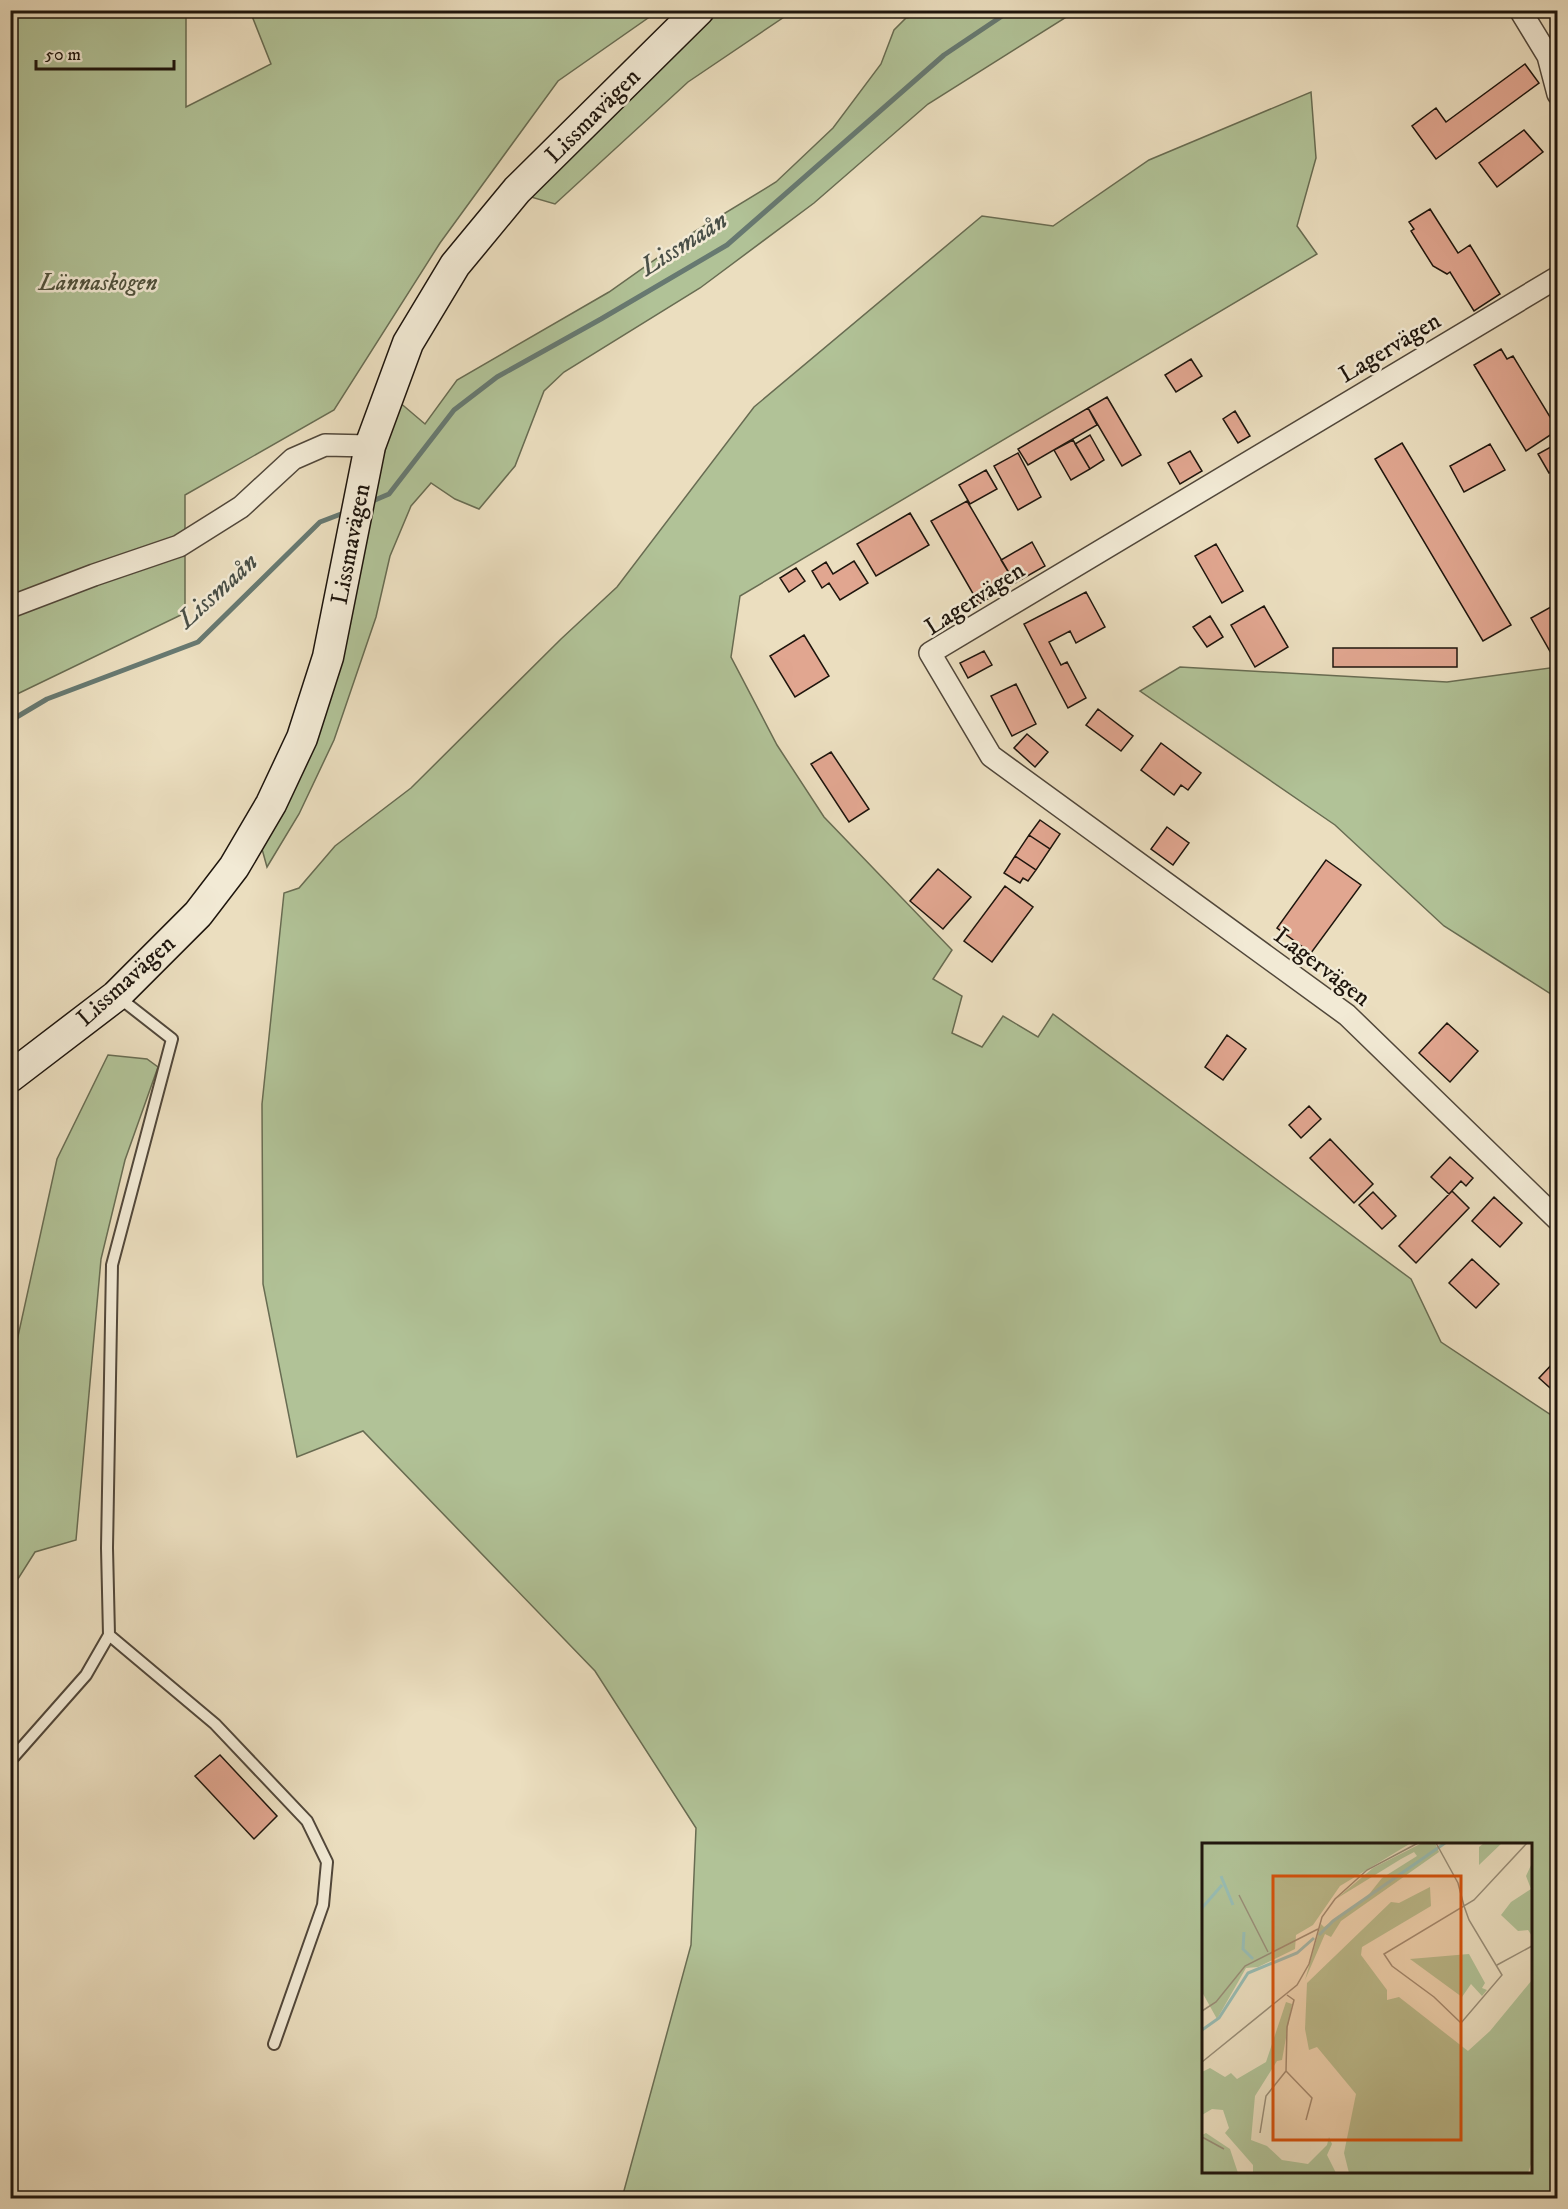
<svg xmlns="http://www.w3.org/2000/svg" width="1568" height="2209" font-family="'IM FELL DW Pica',serif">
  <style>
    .green { fill: #b1c297; stroke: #686c52; stroke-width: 1.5; fill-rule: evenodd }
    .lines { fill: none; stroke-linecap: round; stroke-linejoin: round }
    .stream { stroke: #677971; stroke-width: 5 }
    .building { fill: #e1a690; stroke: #1e150d; stroke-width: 1.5 }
    .lane-casing { stroke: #51473a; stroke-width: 14 }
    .street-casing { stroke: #51473a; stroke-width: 24 }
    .secondary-casing { stroke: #1e150d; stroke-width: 33 }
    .lane { stroke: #f2ead5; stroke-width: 10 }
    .street { stroke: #f2ead5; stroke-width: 21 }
    .secondary { stroke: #f2ead5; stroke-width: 30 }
    .labels { text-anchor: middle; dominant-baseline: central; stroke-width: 5; stroke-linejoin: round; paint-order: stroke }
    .street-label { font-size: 24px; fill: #1e150d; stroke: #f2ead5 }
    .park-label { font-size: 24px; font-style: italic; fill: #51523d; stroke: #f2ead5 }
    .water-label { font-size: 26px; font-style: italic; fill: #494f47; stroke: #f2ead5 }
    .inset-river { fill: none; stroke: #98bcb3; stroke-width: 3 }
    .inset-road { fill: none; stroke: #998e78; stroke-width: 1.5 }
    .view { fill: #d4520c; fill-opacity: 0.15; stroke: #d4520c; stroke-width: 3 }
    .inset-edge { fill: none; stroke: #1e150d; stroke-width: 3 }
  </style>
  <rect width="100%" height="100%" fill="#ebdebf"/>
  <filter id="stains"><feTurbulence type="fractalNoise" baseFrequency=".00333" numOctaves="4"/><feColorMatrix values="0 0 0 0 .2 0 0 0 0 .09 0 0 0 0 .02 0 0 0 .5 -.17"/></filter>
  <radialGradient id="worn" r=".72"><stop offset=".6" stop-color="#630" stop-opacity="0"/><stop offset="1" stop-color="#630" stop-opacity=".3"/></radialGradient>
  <!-- green -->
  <path class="green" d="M948,10L1076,11L928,104L814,203L700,288L564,372L544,391L515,466L479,509L455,499L431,483L411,506L390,556L376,617L334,740L299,814L267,867L262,849L366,522L398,401L425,424L457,380L609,292L694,232L776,182L833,128L881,64L894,30L906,18Z
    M10,11H186V107L271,64L250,11H658L558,81L440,243L334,410L185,495V613L11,697Z
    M719,11H793L688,82L555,204L524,195L683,42Z
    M1311,92L1316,158L1297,226L1317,254L740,596L731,657L777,745L824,817L952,950L933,979L962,996L952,1033L982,1047L1003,1016L1038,1037L1053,1014L1411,1279L1441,1342L1557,1419V2198H622L691,1945L696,1828L595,1671L363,1431L297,1457L263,1284L262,1104L284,893L299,888L335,846L411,788L561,639L617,587L754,407L982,216L1053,226L1149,160ZM1530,1844V2172H1204V1844Z
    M1180,667L1447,682L1557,667V998L1444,926L1335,825L1140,691Z
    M108,1055L147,1059L158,1067L125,1160L101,1259L76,1540L35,1552L11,1590V1368L57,1159Z"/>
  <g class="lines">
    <!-- stream -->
    <path class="stream" d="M375,500L389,494L454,410L497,377L601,319L727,245L944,55L1011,10
      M10,721L47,699L198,642L320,522L341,514"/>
  </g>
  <!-- building -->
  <path class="building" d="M1525,64L1539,83L1436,159L1412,126L1436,108L1446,122Z
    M1524,130L1543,152L1497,187L1479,163Z
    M1430,209L1458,253L1470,245L1500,294L1474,311L1450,272L1447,274L1433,266L1411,231L1414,229L1409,222Z
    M1501,349L1507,359L1513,356L1558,430L1526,451L1474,365Z
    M1191,359L1202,376L1176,392L1165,375Z
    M1107,397L1141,455L1122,466L1088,408Z
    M1088,408L1097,425L1028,465L1018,449Z
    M1235,411L1250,436L1238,443L1223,419Z
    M1090,435L1104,460L1090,469L1075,444Z
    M1073,440L1090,469L1071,480L1054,450Z
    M1402,443L1511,625L1483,641L1375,459Z
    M1558,443V469L1549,473L1538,454Z
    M1490,444L1505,470L1464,492L1450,466Z
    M1190,451L1202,471L1180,484L1168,463Z
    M1018,453L1041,497L1018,510L994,466Z
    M986,470L997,489L970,504L959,485Z
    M967,501L1015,583L979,604L931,521Z
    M910,513L929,545L876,576L857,544Z
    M1032,542L1045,566L1015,583L1001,560Z
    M1216,544L1243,591L1222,603L1195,556Z
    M854,561L868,583L840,600L829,583L822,588L812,571L826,562L833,574Z
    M796,568L805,581L789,592L780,578Z
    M1086,592L1105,627L1076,643L1070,631L1049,642L1061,665L1067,662L1086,698L1068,708L1024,624Z
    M1558,603V659L1555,660L1531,618Z
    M1264,606L1288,647L1255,667L1231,625Z
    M1210,616L1223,637L1207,647L1193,627Z
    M804,635L829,676L795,697L770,656Z
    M1333,648H1457V667H1333Z
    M984,651L992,665L968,678L960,663Z
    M1016,684L1036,724L1012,736L991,696Z
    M1098,709L1133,736L1121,751L1086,725Z
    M1027,734L1048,752L1035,767L1014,748Z
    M1161,743L1201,773L1188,790L1181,785L1174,795L1141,770Z
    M831,752L869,809L849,822L811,764Z
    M1040,820L1060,834L1050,849L1029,835Z
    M1167,827L1189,843L1173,865L1151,849Z
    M1029,835L1050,849L1036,870L1015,856Z
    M1015,856L1036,870L1028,881L1023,878L1020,883L1004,873Z
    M1326,860L1361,885L1311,953L1277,928Z
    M938,869L971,897L943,929L910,901Z
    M1005,886L1033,907L992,962L964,941Z
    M1447,1023L1478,1051L1450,1082L1419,1053Z
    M1227,1035L1246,1049L1223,1080L1205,1067Z
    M1309,1106L1321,1119L1301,1138L1289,1125Z
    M1330,1139L1373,1184L1354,1203L1310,1158Z
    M1450,1157L1473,1178L1466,1186L1461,1181L1449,1194L1431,1177Z
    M1452,1191L1469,1208L1416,1263L1399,1246Z
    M1373,1192L1396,1216L1382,1229L1359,1205Z
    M1494,1197L1522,1223L1500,1247L1472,1221Z
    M1472,1259L1499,1284L1476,1308L1449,1283Z
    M1558,1358V1395L1539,1378Z
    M220,1755L277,1816L254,1839L195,1776Z"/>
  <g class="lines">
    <defs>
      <path id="lane" d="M117,996L172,1039L112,1265L107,1548L109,1635L215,1724L307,1821L327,1862L323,1905L274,2044
        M10,1761L86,1675L109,1635"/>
      <path id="street" d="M1520,10L1548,56L1558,94
        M1558,277L930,653L991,756L1347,1015L1558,1220
        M10,607L94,575L179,546L241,507L293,459L325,445L370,446"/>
      <path id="secondary" d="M10,1077L116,996L198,914L234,867L271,804L302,738L328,657L370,446L408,343L455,265L517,190L699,10"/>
    </defs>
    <!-- lane casing -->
    <use href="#lane" class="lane-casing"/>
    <!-- street casing -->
    <use href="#street" class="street-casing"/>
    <!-- secondary casing -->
    <use href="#secondary" class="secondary-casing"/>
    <!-- lane -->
    <use href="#lane" class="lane"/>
    <!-- street -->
    <use href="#street" class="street"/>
    <!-- secondary -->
    <use href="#secondary" class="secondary"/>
  </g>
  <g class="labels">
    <!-- street labels -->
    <g class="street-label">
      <text transform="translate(593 116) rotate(-45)">Lissmavägen</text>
      <text transform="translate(1390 348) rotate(-31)">Lagervägen</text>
      <text transform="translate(351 544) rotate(-79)">Lissmavägen</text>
      <text transform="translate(975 599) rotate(-33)">Lagervägen</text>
      <text transform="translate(1322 967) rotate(37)">Lagervägen</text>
      <text transform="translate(126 981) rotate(-42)">Lissmavägen</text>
    </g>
    <!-- park labels -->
    <g class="park-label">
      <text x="98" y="283">Lännaskogen</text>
    </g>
    <!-- water labels -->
    <g class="water-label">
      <text transform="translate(684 244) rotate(-32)">Lissmaån</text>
      <text transform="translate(218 591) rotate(-42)">Lissmaån</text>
    </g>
  </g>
  <!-- overview -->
  <g transform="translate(1202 1843)">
    <rect width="330" height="330" fill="#ebdebf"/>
    <path d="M0,0H209L138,43L111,82L94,92L93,106L56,124L44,125L15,176L0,149ZM220,0H233L237,9L139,78L129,94L123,91L103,137L119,81L122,84L164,55L180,35L215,13L212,9L199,16L134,56L171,25ZM282,0H300L277,22V4ZM330,20V93L326,87L316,88L299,72L309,59L329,46L324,33ZM228,44L229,63L160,104L159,112L185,147V157L197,154L266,208L288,188L330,137V318L326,330H147L142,310L154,251L115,204L107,207L103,186L105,140L189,59L197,60ZM267,111L283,140L280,145L285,147L280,153L269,141L260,154L208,116ZM84,159L90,161L80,217L75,218L53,253L49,297L65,303L80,317L106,321L125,302L127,294L130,301L125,312L134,330H51V322L23,290L27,285L21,267L10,266L0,272V229L8,225L23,234L29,230L35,236L64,219ZM4,290L28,306L36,330H0V292Z" fill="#b1c297"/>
    <path class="inset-river" d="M19,33L31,62M0,65L20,42M42,89L41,106L51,116M117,92L131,78L243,0M0,187L17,175L46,130L95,110L112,95"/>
    <path class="inset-road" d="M234,0L256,40L262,63L267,77L300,132L259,180L232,154L190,123L182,111L272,57L325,0M37,52L66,109M295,122L330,103M85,152L92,157L85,184L84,228L110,255L104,277M0,168L14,159L43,123L116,86M0,219L95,142L107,121L120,74L133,56L165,27L216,0M58,290L64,253L84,228M0,294L22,306"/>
    <path class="view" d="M71,33H259V297H71Z"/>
    <rect width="330" height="330" class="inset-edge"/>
  </g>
  <!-- margin -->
  <rect width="1568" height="2209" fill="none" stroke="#ebdebf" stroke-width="36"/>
  <rect x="12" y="12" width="1544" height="2185" fill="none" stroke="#1e150d" stroke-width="3"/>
  <rect x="18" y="18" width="1532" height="2173" fill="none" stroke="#1e150d" stroke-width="1.5"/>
  <!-- scale -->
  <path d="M36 60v9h138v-9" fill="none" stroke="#1e150d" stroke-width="3"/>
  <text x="45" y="60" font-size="18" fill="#1e150d" stroke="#f2ead5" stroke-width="4.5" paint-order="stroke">50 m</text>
  <rect width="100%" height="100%" filter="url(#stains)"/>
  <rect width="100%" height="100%" fill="url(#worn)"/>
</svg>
